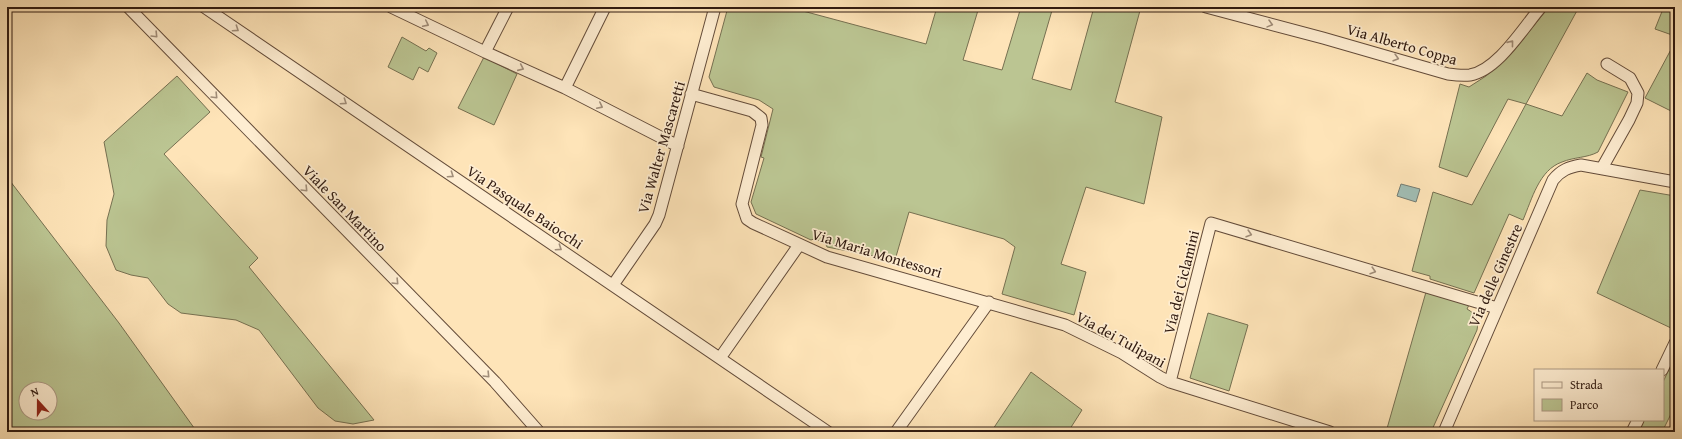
<svg xmlns="http://www.w3.org/2000/svg" width="1682" height="439" font-family="'Gentium Book Plus',serif">
  <style>
    .green { fill: #bbc592; stroke: #767051; fill-rule: evenodd }
    .water { fill: #a1beb5; stroke: #747c73 }
    .lines { fill: none; stroke-linecap: round; stroke-linejoin: round }
    .minor-casing { stroke: #644c3a; stroke-width: 13 }
    .minor { stroke: #feedd1; stroke-width: 11 }
    .oneway { stroke: #a18e7a }
    .labels { text-anchor: middle; dominant-baseline: central; stroke-width: 3.5; stroke-linejoin: round; paint-order: stroke }
    .street-label { font-size: 15px; fill: #301a10; stroke: #feedd1 }
  </style>
  <rect width="100%" height="100%" fill="#fee4b8"/>
  <filter id="stains"><feTurbulence type="fractalNoise" baseFrequency=".005" numOctaves="4"/><feColorMatrix values="0 0 0 0 .2 0 0 0 0 .09 0 0 0 0 .02 0 0 0 .5 -.17"/></filter>
  <radialGradient id="worn" r=".72"><stop offset=".6" stop-color="#630" stop-opacity="0"/><stop offset="1" stop-color="#630" stop-opacity=".3"/></radialGradient>
  <!-- green -->
  <path class="green" d="M728,7H788L926,44L937,7H979L963,60L1002,70L1021,7H1053L1032,79L1071,90L1094,7H1141L1115,102L1162,117L1144,204L1086,187L1061,264L1086,272L1074,315L1002,294L1015,247L1004,239L909,212L895,260L827,247L825,242L814,239L811,240L756,214L751,202L764,158L761,157L773,109L759,100L714,87L709,77Z
    M1549,7H1579L1526,104L1562,116L1587,73L1597,80L1628,92L1598,152C1587,158 1574,157 1562,162C1539,170 1532,199 1523,220L1509,214L1474,293L1430,279V276L1412,271L1433,192L1472,205L1526,104L1508,99L1467,177L1439,167L1460,84L1469,87L1486,76L1510,55Z
    M1663,9L1675,13V36L1655,29Z
    M402,37L426,51L429,48L437,53L428,72L419,67L413,80L388,67Z
    M1675,42V113L1645,98Z
    M484,57L517,74L494,125L458,108Z
    M177,76L210,112L164,154L258,258L249,267L374,420L353,424L335,421L318,408L259,330L236,320L181,313L168,304L148,278L131,275L116,270L106,246L107,220L114,194L104,142Z
    M7,177L119,323L197,432H7ZM26,389H50V413H26Z
    M1640,190L1675,196V319L1671,328L1597,293Z
    M1426,292L1469,305L1467,309C1476,314 1479,320 1477,330L1431,432H1386Z
    M1208,313L1248,325L1229,391L1190,378Z
    M1675,357V406L1662,432H1638L1644,420H1663V382Z
    M1031,372L1082,410L1068,432H991Z"/>
  <!-- water -->
  <path class="water" d="M1401,184L1420,189L1416,202L1397,196Z"/>
  <g class="lines">
    <defs>
      <path id="minor" d="M128,7L495,382L539,432
        M204,7L828,432
        M391,7L485,52L565,88L678,146
        M1206,7L1323,38L1448,74C1455,75 1463,76 1470,75C1498,70 1523,28 1541,7
        M485,52L508,7
        M565,88L605,7
        M691,94L752,111L761,118L762,125L742,204L747,219L753,223L827,257L1065,325L1122,353L1160,377L1170,382
        M1602,168L1629,120L1637,103L1638,93L1630,78L1607,64
        M613,285L655,224L659,215L715,7
        M720,358L799,245
        M1662,370L1675,343
        M896,432L989,302
        M1330,432L1170,382L1211,223L1497,308
        M1444,432L1553,180C1561,170 1569,167 1581,165L1675,182
        M1632,432L1638,420"/>
    </defs>
    <!-- minor casing -->
    <use href="#minor" class="minor-casing"/>
    <!-- minor -->
    <use href="#minor" class="minor"/>
  </g>
  <!-- one-way arrows -->
  <defs><path id="oneway-chevron" d="M-2-3.5L2.5 0L-2 3.5" fill="none" stroke-width="1.6" stroke-linecap="round" stroke-linejoin="round"/></defs>
  <g class="oneway">
    <use href="#oneway-chevron" transform="translate(426 24) rotate(26)"/>
    <use href="#oneway-chevron" transform="translate(1270 24) rotate(15)"/>
    <use href="#oneway-chevron" transform="translate(236 29) rotate(34)"/>
    <use href="#oneway-chevron" transform="translate(155 35) rotate(46)"/>
    <use href="#oneway-chevron" transform="translate(1511 43) rotate(-51)"/>
    <use href="#oneway-chevron" transform="translate(1396 58) rotate(16)"/>
    <use href="#oneway-chevron" transform="translate(521 68) rotate(24)"/>
    <use href="#oneway-chevron" transform="translate(215 96) rotate(46)"/>
    <use href="#oneway-chevron" transform="translate(344 102) rotate(34)"/>
    <use href="#oneway-chevron" transform="translate(600 106) rotate(27)"/>
    <use href="#oneway-chevron" transform="translate(451 175) rotate(34)"/>
    <use href="#oneway-chevron" transform="translate(305 189) rotate(46)"/>
    <use href="#oneway-chevron" transform="translate(1249 234) rotate(17)"/>
    <use href="#oneway-chevron" transform="translate(559 248) rotate(34)"/>
    <use href="#oneway-chevron" transform="translate(1373 271) rotate(17)"/>
    <use href="#oneway-chevron" transform="translate(396 282) rotate(46)"/>
    <use href="#oneway-chevron" transform="translate(487 375) rotate(46)"/>
  </g>
  <g class="labels">
    <!-- street labels -->
    <g class="street-label">
      <text transform="translate(1402 44) rotate(16)">Via Alberto Coppa</text>
      <text transform="translate(661 147) rotate(-74)">Via Walter Mascaretti</text>
      <text transform="translate(525 207) rotate(34)">Via Pasquale Baiocchi</text>
      <text transform="translate(345 208) rotate(46)">Viale San Martino</text>
      <text transform="translate(877 253) rotate(17)">Via Maria Montessori</text>
      <text transform="translate(1495 275) rotate(-66)">Via delle Ginestre</text>
      <text transform="translate(1181 282) rotate(-76)">Via dei Ciclamini</text>
      <text transform="translate(1121 339) rotate(29)">Via dei Tulipani</text>
    </g>
  </g>
  <!-- margin -->
  <rect width="1682" height="439" fill="none" stroke="#fee4b8" stroke-width="24"/>
  <rect x="8" y="8" width="1666" height="423" fill="none" stroke="#301a10" stroke-width="2"/>
  <rect x="12" y="12" width="1658" height="415" fill="none" stroke="#301a10"/>
  <!-- legend -->
  <rect x="1534" y="369" width="130" height="52" fill="#feedd1" stroke="#ac9984"/>
  <rect x="1542" y="382" width="20" height="6" fill="#feedd1" stroke="#ac9984"/>
  <text x="1570" y="389" font-size="12" fill="#301a10">Strada</text>
  <rect x="1542" y="399" width="20" height="12" fill="#bbc592" stroke="#ac9984"/>
  <text x="1570" y="409" font-size="12" fill="#301a10">Parco</text>
  <!-- north arrow -->
  <g transform="translate(38 401) rotate(339)"><circle r="19" fill="#feedd1" stroke="#ac9984"/>
  <path d="M0-3L7 15L0 10L-7 15Z" fill="#8f2418"/>
  <text y="-6" font-size="11" font-weight="bold" text-anchor="middle" fill="#301a10">N</text>
  </g>
  <rect width="100%" height="100%" filter="url(#stains)"/>
  <rect width="100%" height="100%" fill="url(#worn)"/>
</svg>
